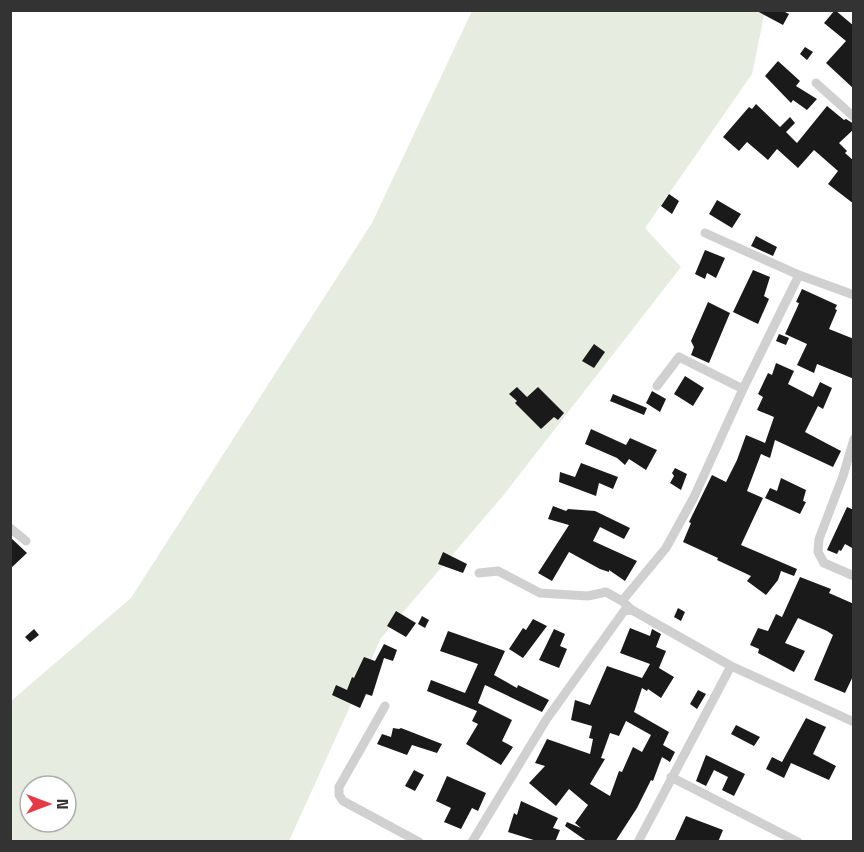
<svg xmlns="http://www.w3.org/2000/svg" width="864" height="852" font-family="'Space Grotesk',sans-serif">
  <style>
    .green { fill: #e6ecdf; fill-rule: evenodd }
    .building { fill: #1a1a1a; fill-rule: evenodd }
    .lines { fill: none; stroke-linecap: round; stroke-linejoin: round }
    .minor { stroke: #d0d0d0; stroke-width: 9 }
  </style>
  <rect width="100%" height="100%" fill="#fff"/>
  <!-- green -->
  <path class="green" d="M472,11H765L752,74L645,228L681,267L502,497L381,638L289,841L11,842V701L131,598L372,223ZM30,786H66V822H30Z"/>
  <!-- building -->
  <path class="building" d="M755,10H781L789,14L783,25Z
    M835,10L854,26V89L826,63L846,41L824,23Z
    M805,47L813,52L807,60L800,54Z
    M778,61L800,81L796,86L817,99L807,110L793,100L791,103L765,76Z
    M756,104L780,127L790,117L795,123L786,132L797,143L827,106L844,120L846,119L854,124V129L839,143L847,151L845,153L854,161V204L828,184L838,171L814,150L798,168L777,149L768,160L747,142L739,151L723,137L749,107L752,109Z
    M669,194L679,201L672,214L661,206Z
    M717,200L741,214L732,228L709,214Z
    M756,236L777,247L773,256L751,246Z
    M705,250L725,258L716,278L707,273L705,279L695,274Z
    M753,270L770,277L764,296L769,299L758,324L733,312Z
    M802,289L837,305L835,309L837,310L829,329L854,339V379L817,364L814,373L797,365L807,344L785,334L797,308L799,303L796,302Z
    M708,302L730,313L709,363L691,355L694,347L691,341Z
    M779,334L789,338L786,345L776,341Z
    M594,344L605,352L594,368L582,361Z
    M776,363L794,371L788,384L813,397L820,382L832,388L823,409L818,406L805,432L841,451L833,467L775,440L770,458L761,454L747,491L763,498L741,545L797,569L794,576L781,571L778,580L766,595L747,581L751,576L717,560L718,558L683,542L691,523L689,522L712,475L726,482L737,460L746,435L765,443L774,417L757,410L763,397L758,394L768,373L772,375Z
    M685,376L704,388L693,406L674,394Z
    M517,387L527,397L538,387L564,413L558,420L554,417L541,429L515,403L517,401L509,394Z
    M652,391L666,399L660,412L646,403Z
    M613,394L647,408L644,415L610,401Z
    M591,429L626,445L630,438L657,450L646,470L629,459L625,465L617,458L585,444Z
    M581,463L618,477L613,489L599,483L596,496L559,482L560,472L575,477Z
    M675,468L687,474L681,490L670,483L674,476L672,473Z
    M781,478L806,490L803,501L806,502L800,514L765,498L770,488L777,491Z
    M553,506L566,511L568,509L595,511L630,528L624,539L600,527L593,541L637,561L625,581L609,570V572L600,569L569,552L552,581L538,573L569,525L548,519Z
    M847,507L854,510V549L845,544L841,551L839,550L837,554L827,550Z
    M10,537L27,553L10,569Z
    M443,552L467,564L463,573L438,564Z
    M800,577L831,589L829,593L854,604V674L845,693L814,680L833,635L827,631L798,618L785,643L805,651L794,672L758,653L759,649L750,645L758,628L768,631L776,614L782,617Z
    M678,608L685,612L681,621L674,617Z
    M396,611L416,623L406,637L387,626Z
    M422,616L429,620L425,628L418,624Z
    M533,619L547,626L523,658L509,649L523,628L526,630Z
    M630,628L650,636L652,629L661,634L656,647L666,651L659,668L674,677L661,698L648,689L647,691L642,688L634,712L669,732L663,745L675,752L670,762L662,757L653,781L651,780L637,808L615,842H588L565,826L567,822L581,828L575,823L588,805L569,789L556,806L529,783L545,766L535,763L547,739L590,754L593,739L589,738L592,726L571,720L575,700L590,705L607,666L642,678L650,664L620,653ZM626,721L651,735L642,752L633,747L622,772L619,771L610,796L590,784L605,759L601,758L610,733L619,736Z
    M34,629L39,635L30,642L25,637Z
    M554,629L565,634L560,646L567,649L559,668L539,660Z
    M448,631L505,651L494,675L517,688L518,685L549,700L542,712L485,685L478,703L512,720L502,741L513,747L501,765L466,744L478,724L472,721L477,711L427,691L431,680L465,693L478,664L440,651Z
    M384,644L397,650L393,661L384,658L372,696L366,694L360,708L332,695L336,685L347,690L352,677L354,678L364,657L375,661Z
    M698,690L706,694L697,709L690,704Z
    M806,718L826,727L813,754L836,766L829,780L791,763L784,778L766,769L772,757L782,762Z
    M736,725L760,737L754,746L731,734Z
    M393,728L399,729L401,728L442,744L437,753L412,745L407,755L377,744L382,734L391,737Z
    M706,755L745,774L734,796L722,790L728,777L714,770L706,786L696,781Z
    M414,770L424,775L415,791L405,786Z
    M447,776L486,793L478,811L472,808L461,829L444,822L451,808L436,801Z
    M521,801L558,818L553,828L560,830L555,842H540L508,832L514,813L517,815Z
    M686,816L723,830L718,842H674Z"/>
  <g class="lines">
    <!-- minor -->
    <path class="minor" d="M816,83L854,117
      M705,233L799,275L854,295
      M657,386L679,357L743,389
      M854,439L843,476L819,539L818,552L824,563L854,576
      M10,528L26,541
      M479,573L498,571L540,593L588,596L606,592L622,601
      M632,610L731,666L854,722
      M385,706L339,787V795L343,801L419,842
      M671,777L798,842
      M472,842L546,720L624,611L632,610L622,601L666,548L694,497L743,389L799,275
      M638,842L731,666"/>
  </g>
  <!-- border -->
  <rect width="864" height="852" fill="none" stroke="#333333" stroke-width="24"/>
  <!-- north arrow -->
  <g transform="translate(48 804) rotate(90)"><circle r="28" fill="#ffffff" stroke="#adadad" stroke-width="1.5"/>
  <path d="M0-4.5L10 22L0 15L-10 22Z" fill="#e63946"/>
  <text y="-9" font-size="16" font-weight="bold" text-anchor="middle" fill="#333333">N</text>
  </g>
</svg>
